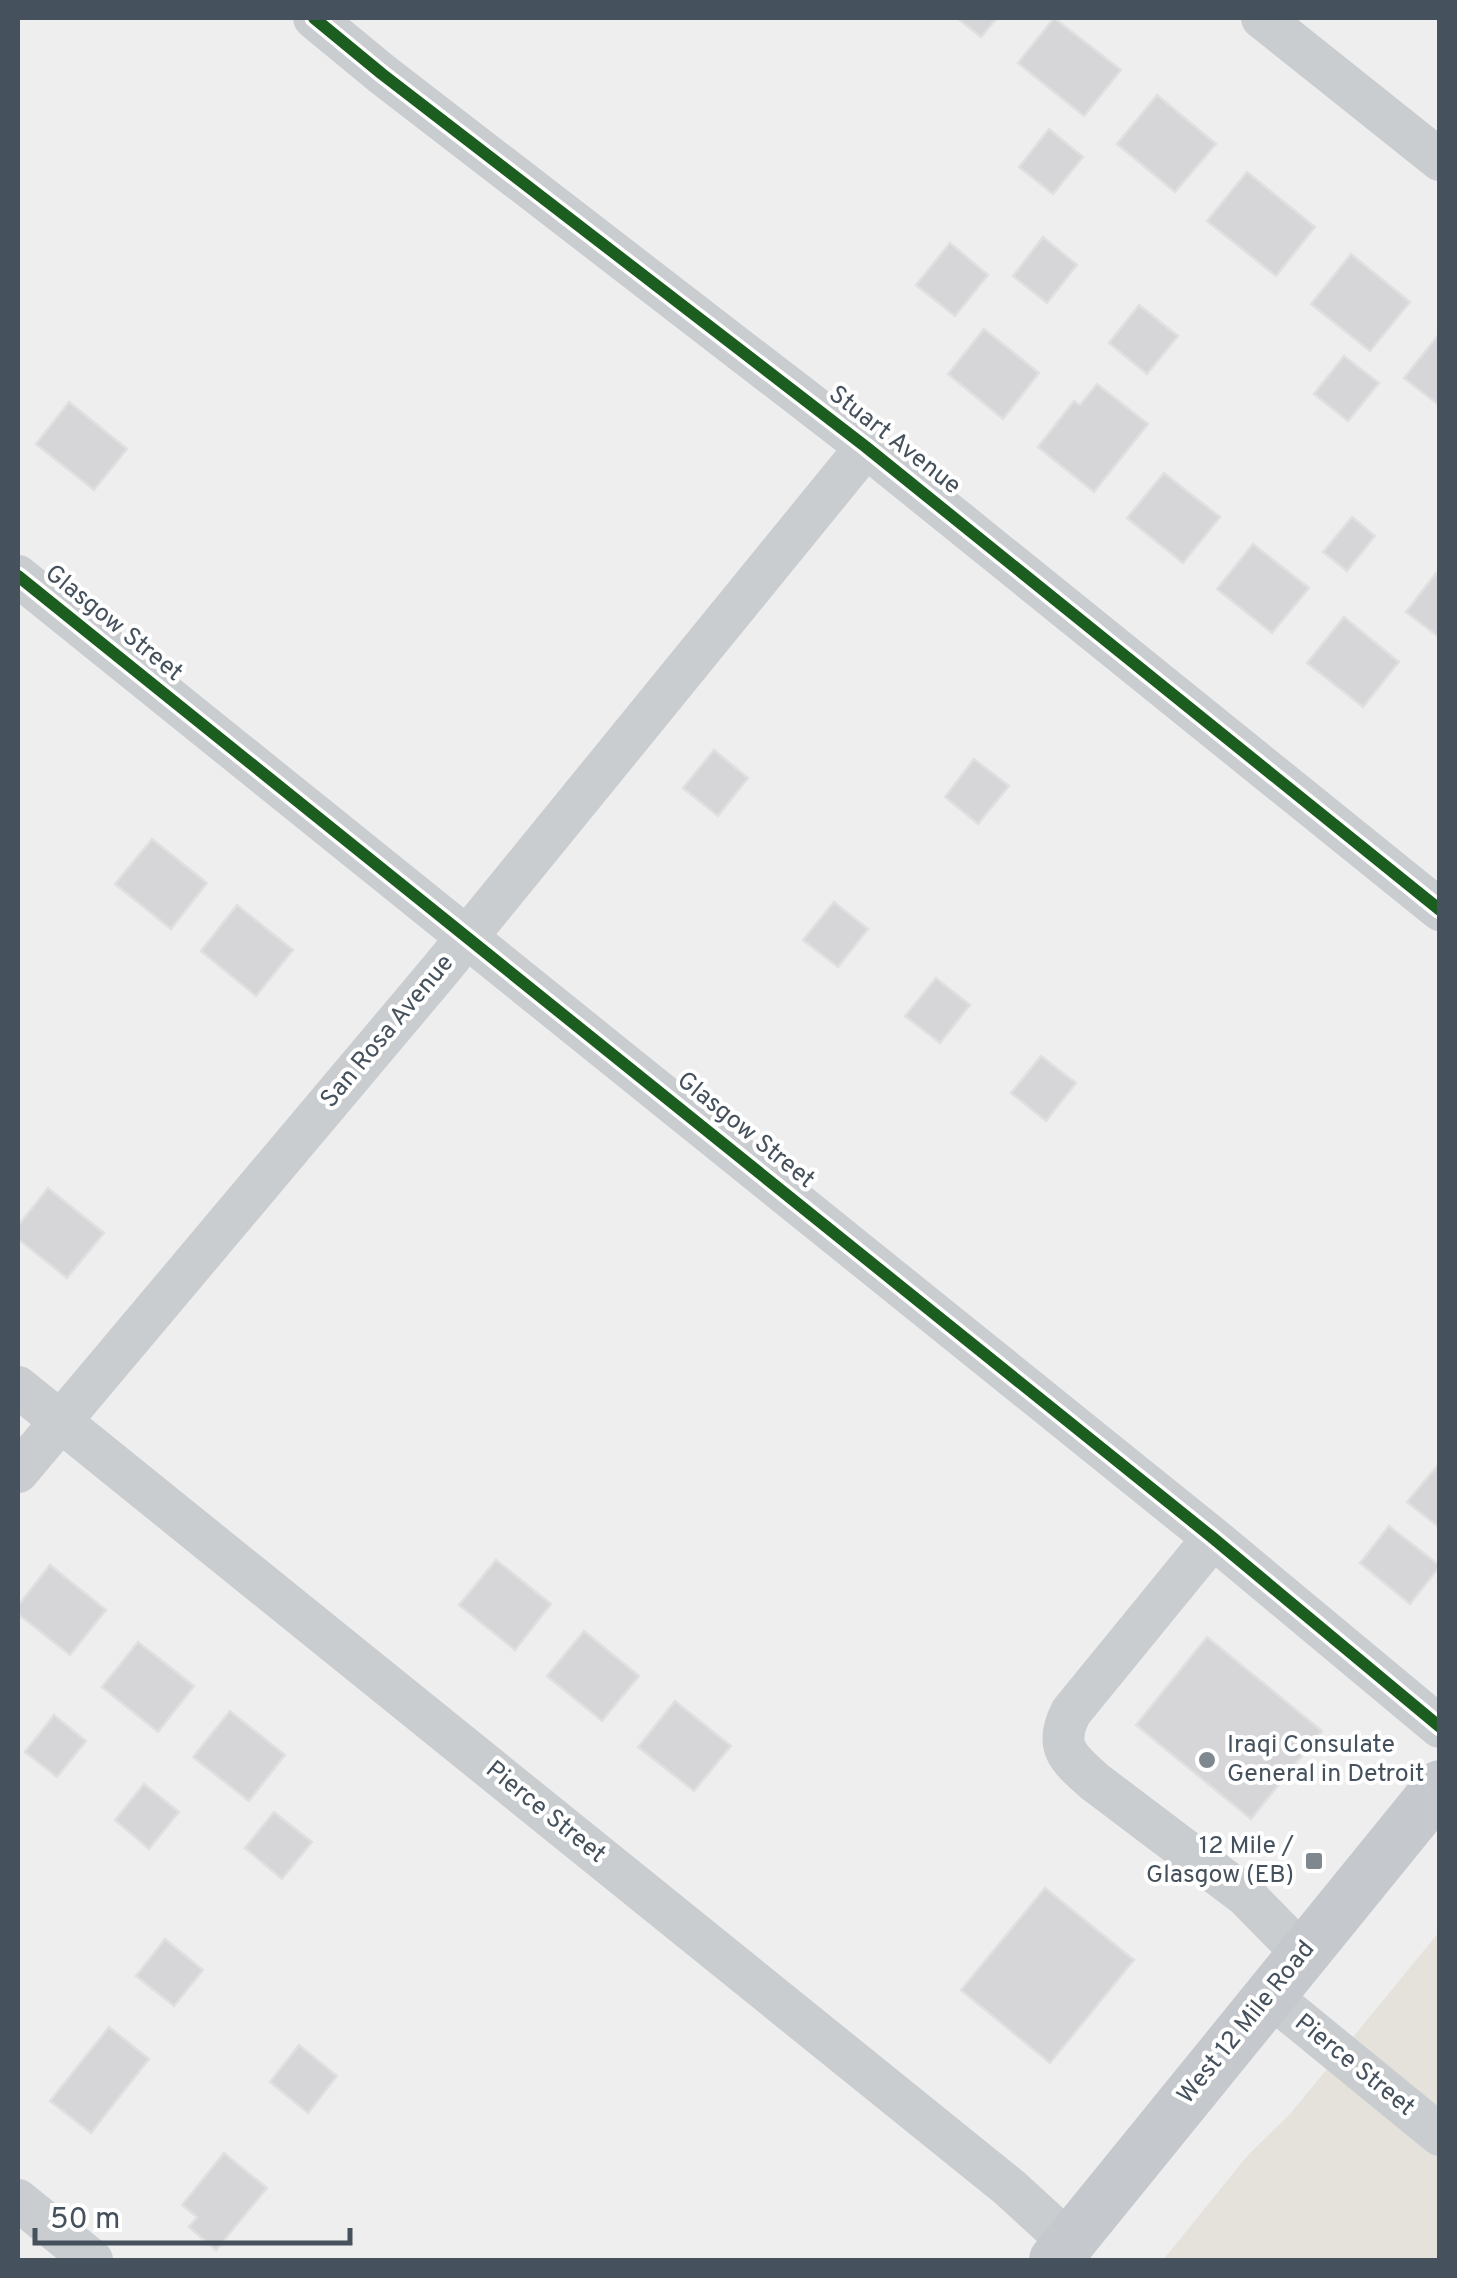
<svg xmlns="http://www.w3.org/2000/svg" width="1457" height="2278" font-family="Overpass,sans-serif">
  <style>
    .commercial { fill: #e4e2db }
    .building { fill: #d6d6d9; stroke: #e0e0e1; stroke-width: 2.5 }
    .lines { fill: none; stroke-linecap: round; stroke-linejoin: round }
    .minor { stroke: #cacdcf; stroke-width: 42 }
    .major { stroke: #c5c9cd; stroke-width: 52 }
    .cycleway-casing { stroke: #fff; stroke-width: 19 }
    .cycleway { stroke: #1b5e20; stroke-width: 12 }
    .poi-dot { fill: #80888f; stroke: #fff; stroke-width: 4 }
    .labels { text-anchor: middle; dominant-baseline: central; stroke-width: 8; stroke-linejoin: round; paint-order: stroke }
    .street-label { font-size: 25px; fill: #45515c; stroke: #fff }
    .poi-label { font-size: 25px; fill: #45515c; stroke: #fff; text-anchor: start }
  </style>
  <rect width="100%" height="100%" fill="#efeeee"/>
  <!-- commercial -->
  <path class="commercial" d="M1439,1932V2260H1163L1248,2155L1291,2113Z"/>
  <!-- building -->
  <path class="building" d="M957,18H997L981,37Z
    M1054,18L1121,70L1084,116L1018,63Z
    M1157,95L1216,144L1175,192L1117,144Z
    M1049,129L1083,157L1053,194L1019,167Z
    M1247,172L1315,227L1276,276L1207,221Z
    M1043,237L1077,265L1047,303L1013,276Z
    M950,243L988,275L955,316L916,285Z
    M1351,254L1410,302L1370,351L1311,304Z
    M1139,305L1178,336L1147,374L1109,343Z
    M984,329L1039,373L1003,419L948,374Z
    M1440,333V406L1404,378Z
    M1344,356L1379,383L1348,421L1314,394Z
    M1097,384L1148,424L1094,492L1038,447L1074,401L1080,405Z
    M69,402L127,449L94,490L36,444Z
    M1164,473L1220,517L1183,563L1127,518Z
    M1352,517L1375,536L1347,571L1323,552Z
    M1253,544L1309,588L1272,633L1217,589Z
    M1436,573L1440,576V638L1406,612Z
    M1344,617L1399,662L1363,707L1307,663Z
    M714,750L748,778L718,816L683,788Z
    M974,759L1009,786L978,824L945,797Z
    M152,839L207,883L171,929L115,884Z
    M834,902L868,929L838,967L803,940Z
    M237,905L293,950L256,996L201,951Z
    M936,978L970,1005L940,1043L905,1016Z
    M1041,1056L1076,1083L1046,1121L1011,1093Z
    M48,1188L104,1233L67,1278L18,1239V1226Z
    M1438,1465L1440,1467V1528L1407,1502Z
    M1389,1526L1440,1566L1410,1604L1360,1563Z
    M496,1560L551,1604L515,1650L459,1605Z
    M50,1565L106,1610L70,1655L18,1614V1606Z
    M584,1631L639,1676L602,1721L547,1676Z
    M1207,1637L1322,1731L1251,1819L1136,1725Z
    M138,1642L194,1686L158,1732L102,1687Z
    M675,1701L731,1746L694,1791L638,1747Z
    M230,1711L285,1755L249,1801L193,1757Z
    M54,1715L86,1741L57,1777L25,1752Z
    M144,1784L179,1812L149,1849L115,1820Z
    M274,1812L312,1842L282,1879L245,1848Z
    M1045,1888L1134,1960L1050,2063L961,1990Z
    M165,1939L203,1970L174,2006L136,1976Z
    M109,2027L149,2059L91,2133L50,2101Z
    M299,2045L337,2076L308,2113L270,2082Z
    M224,2153L267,2188L216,2250L189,2227L197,2217L182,2205Z"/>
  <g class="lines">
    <!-- minor -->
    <path class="minor" d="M314,18L382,74L866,447L1440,910
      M1262,18L1440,160
      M18,576L1213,1538L1440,1727
      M18,1387L1010,2188L1070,2243
      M18,1472L441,969L866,447
      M1213,1538L1071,1712C1053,1747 1069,1759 1095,1782L1246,1896L1303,1954
      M1270,1996L1440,2135
      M18,2200L92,2260"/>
    <!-- major -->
    <path class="major" d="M1055,2260L1440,1786"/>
    <defs>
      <path id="cycleway" d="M314,18L382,74L866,447L1440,910
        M18,576L1213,1538L1440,1727"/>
    </defs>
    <!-- cycleway casing -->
    <use href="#cycleway" class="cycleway-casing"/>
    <!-- cycleway -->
    <use href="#cycleway" class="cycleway"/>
  </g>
  <!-- markers -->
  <g class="poi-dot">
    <circle cx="1207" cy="1760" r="10"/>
    <rect x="1304" y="1851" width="20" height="20" rx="5"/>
  </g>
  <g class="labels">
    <!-- street labels -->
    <g class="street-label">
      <text transform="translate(894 441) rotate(38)">Stuart Avenue</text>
      <text transform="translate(113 624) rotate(39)">Glasgow Street</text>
      <text transform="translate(388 1032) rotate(-50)">San Rosa Avenue</text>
      <text transform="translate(745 1131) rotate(39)">Glasgow Street</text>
      <text transform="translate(545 1813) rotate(39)">Pierce Street</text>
      <text transform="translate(1247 2023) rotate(-51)">West 12 Mile Road</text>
      <text transform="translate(1354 2066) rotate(39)">Pierce Street</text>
    </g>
    <!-- poi labels -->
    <g class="poi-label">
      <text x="1227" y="1746">Iraqi Consulate<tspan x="1227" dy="29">General in Detroit</tspan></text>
      <text x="1294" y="1847" text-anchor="end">12 Mile /<tspan x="1294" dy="29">Glasgow (EB)</tspan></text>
    </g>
  </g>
  <!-- border -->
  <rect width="1457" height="2278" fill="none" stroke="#45515c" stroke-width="40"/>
  <!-- scale -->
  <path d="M35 2228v15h315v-15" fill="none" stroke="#45515c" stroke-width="5"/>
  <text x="50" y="2228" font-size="30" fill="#45515c" stroke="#ffffff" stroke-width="8" paint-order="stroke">50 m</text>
</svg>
